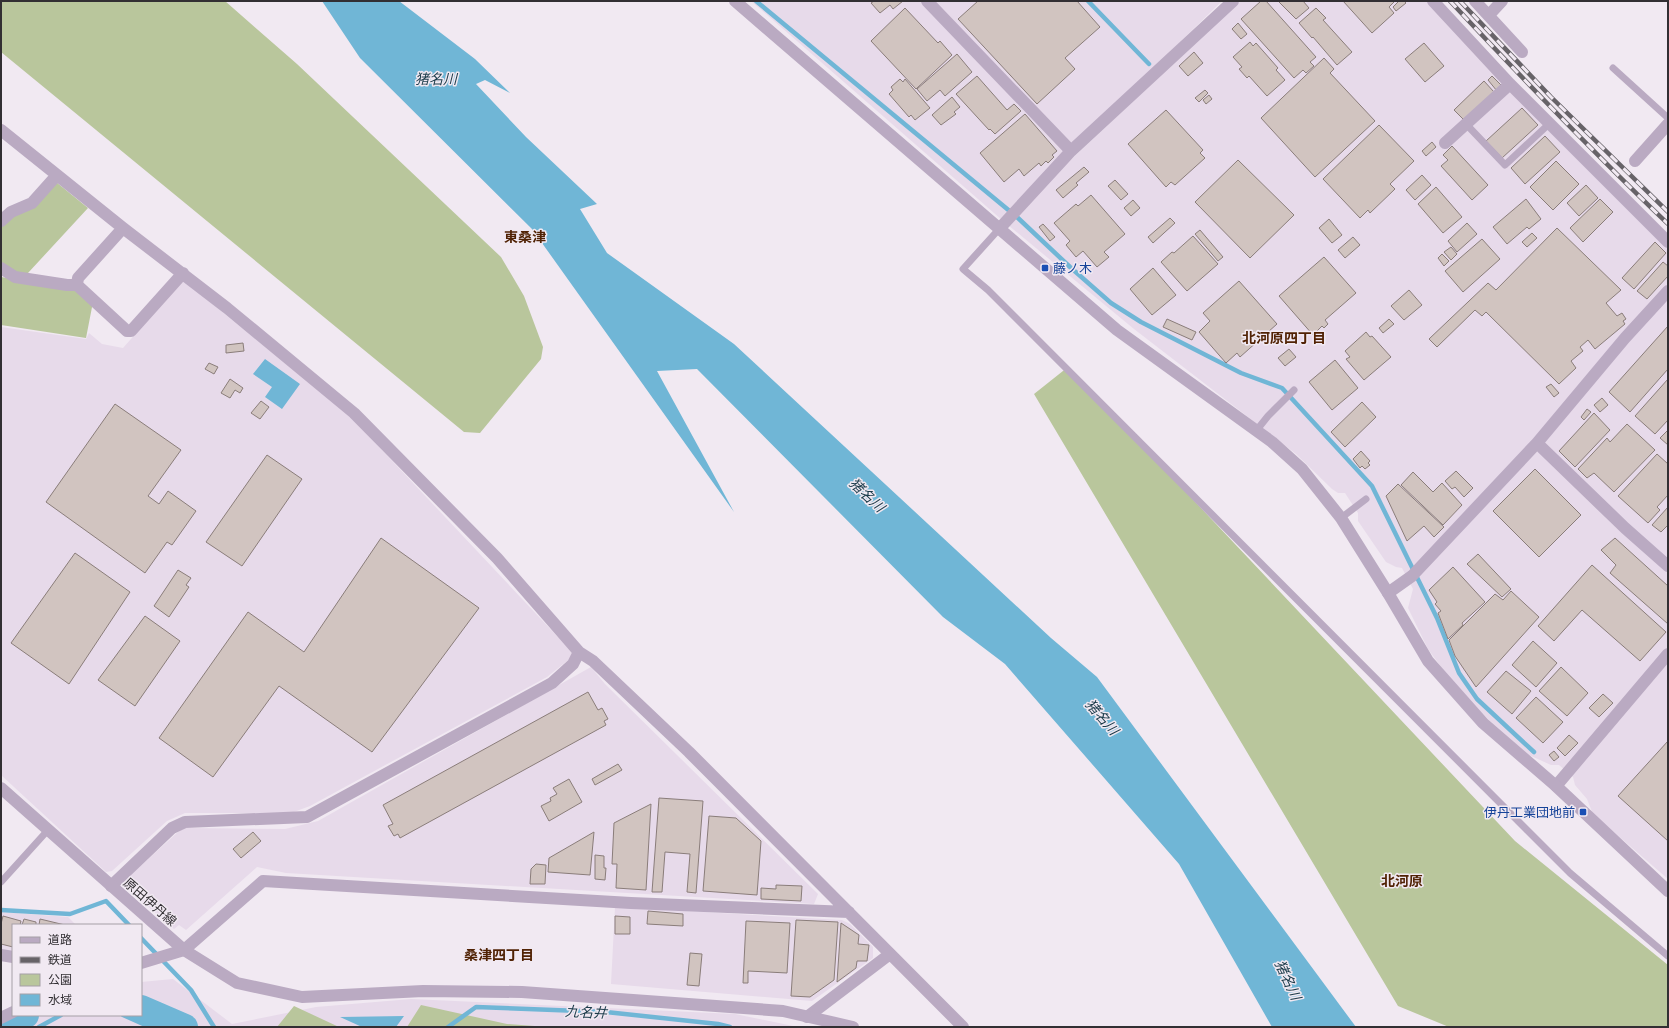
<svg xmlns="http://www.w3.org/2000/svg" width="1669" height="1028" font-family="'IBM Plex Sans','Noto Sans JP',sans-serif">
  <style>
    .built { fill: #e7daea }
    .green { fill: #b9c69c }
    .water { fill: #70b6d6 }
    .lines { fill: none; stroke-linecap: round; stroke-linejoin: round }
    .stream { stroke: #70b6d6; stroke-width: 4.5 }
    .river { stroke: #70b6d6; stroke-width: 26 }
    .building { fill: #d1c4c0; stroke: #8a7d7a }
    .service { stroke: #baaac2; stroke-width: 7 }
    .minor { stroke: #baaac2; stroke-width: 12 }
    .tertiary { stroke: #baaac2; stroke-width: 12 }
    .rail-casing { stroke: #676368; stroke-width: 4.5 }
    .rail { stroke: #f1e9f2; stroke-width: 3; stroke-dasharray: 9; stroke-linecap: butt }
    .transit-dot { fill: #1a4fb4; stroke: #f1e9f2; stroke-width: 1.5 }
    .labels { text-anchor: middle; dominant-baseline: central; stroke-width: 3; stroke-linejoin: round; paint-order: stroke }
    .transit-label { font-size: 13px; fill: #164399; stroke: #f1e9f2; text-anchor: start }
    .street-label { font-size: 13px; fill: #322f33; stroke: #f1e9f2 }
    .water-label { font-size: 14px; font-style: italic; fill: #1b3b4a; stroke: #f1e9f2 }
    .neighbourhood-label { font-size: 14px; font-weight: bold; fill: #502204; stroke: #f1e9f2 }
  </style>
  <rect width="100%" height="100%" fill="#f1e9f2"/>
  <!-- built -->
  <path class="built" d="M751,1H1222L1054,165L1002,220Z
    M1240,1H1428L1668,246V879L1593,814L1587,799L1575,785L1573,777L1559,765H1551L1529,755L1490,721L1458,690L1428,649L1408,608L1413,589L1402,568L1396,567L1386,562L1358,521V513L1345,493H1338L1332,489L1296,454L1134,329L1008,225L1060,170Z
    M183,280L350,416L572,652V657L547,677L310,806L291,813H185L167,821L112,871L106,872L1,775V327L86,339L89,333L102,344L123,348Z
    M591,667L605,684L818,894L814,904L286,873L257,867L186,930L179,925L174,929L124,886L125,880L179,831L186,828L285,829L318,821Z
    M615,907L842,920L850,924L873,947V958L812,1001L611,984Z
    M2,912L68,917L76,925H13V953L1,951V918Z
    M173,979L232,1024L316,1007L411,999L735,1014L798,1027H1L21,1015H141V982Z"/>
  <!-- green -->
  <path class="green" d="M1,1H225L297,64L501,257L524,296L543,347L541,359L480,433L464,432L1,52Z
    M56,182L88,208L28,273H13L1,263V226Z
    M1,277L80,290L93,302L86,338L1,325Z
    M1068,367L1515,841L1668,965V1027H1449L1398,1006L1034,394Z
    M421,1005L507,1024L548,1027H407Z
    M294,1006L339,1027H277Z"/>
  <!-- water -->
  <path class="water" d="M322,1H399L475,59L510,93L485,80L476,84L526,137L597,204L580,209L607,253L734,344L1051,638L1097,677L1356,1027H1272L1179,864L1005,664L943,617L697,369L657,371L734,512L532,229L360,58Z
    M265,359L300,384L282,409L265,397L272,387L253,374Z
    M404,1016L396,1027H362L340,1017Z"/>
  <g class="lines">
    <!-- stream -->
    <path class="stream" d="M756,1L1018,218L1070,267L1111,303L1141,322L1241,373L1282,388L1372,486L1437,618L1459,673L1477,699L1534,752
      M1088,1L1149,64
      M1,910L70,914L106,901L129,925
      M141,938L191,990L214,1027
      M123,1015L150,1027
      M39,1027L61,1015
      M448,1027L476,1007L606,1012L718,1024L730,1027"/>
    <!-- river -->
    <path class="river" d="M141,1008L185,1027
      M6,1027L26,1015"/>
  </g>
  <!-- building -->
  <path class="building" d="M874,1H903L893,9L890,5L880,13L871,3Z
    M978,1H1077L1100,27L1065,58L1075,69L1037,104L958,19Z
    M1261,1H1266L1316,57L1310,62L1314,66L1306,73L1303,70L1294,78L1241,19Z
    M1278,1H1303L1309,8L1296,19Z
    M1343,1H1395L1389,7L1394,13L1372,33Z
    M1399,1H1404L1406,3L1396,11L1393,7Z
    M905,8L938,43L940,41L952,55L916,89L871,41Z
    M1316,8L1326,18L1323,20L1352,52L1337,65L1313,37L1312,38L1299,23Z
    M1238,23L1247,34L1241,39L1232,29Z
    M1250,42L1253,46L1256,43L1278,68L1276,70L1285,80L1267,96L1249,76L1247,78L1239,69L1242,67L1233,57Z
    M1424,43L1444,66L1425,82L1405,59Z
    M1194,52L1203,63L1188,76L1179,66Z
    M957,54L972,72L945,96L940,90L927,101L917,89Z
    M1324,58L1334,69L1330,73L1375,121L1315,177L1261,118Z
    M977,76L1007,110L1014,104L1021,111L995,134L990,129L989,130L956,94Z
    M1492,76L1502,86L1497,91L1488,80Z
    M900,79L903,82L905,79L930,108L915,120L911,115L909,117L889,94L893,90L891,87Z
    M1484,81L1494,92L1464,120L1454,110Z
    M1205,90L1208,93L1199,102L1195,98Z
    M1209,95L1212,99L1206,104L1203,100Z
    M952,97L960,107L954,112L956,114L941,125L932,115Z
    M1522,108L1538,125L1502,158L1486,141Z
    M1166,110L1203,150L1200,153L1205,158L1175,185L1171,182L1166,187L1128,144Z
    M1025,114L1057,151L1052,155L1054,157L1048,163L1046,161L1041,166L1039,163L1024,176L1019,169L1004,182L980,153Z
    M1379,125L1414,161L1390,184L1395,189L1370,213L1368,210L1360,218L1323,179Z
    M1545,136L1560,152L1525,184L1511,168Z
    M1432,142L1436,147L1426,156L1422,151Z
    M1452,146L1488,185L1472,200L1441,166L1448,160L1443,155Z
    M1238,160L1294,215L1250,258L1195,202Z
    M1556,161L1579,184L1553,210L1530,187Z
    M1084,167L1089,172L1076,183L1078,185L1063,198L1056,190Z
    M1422,175L1431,185L1415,200L1406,190Z
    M1115,180L1128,194L1121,200L1108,186Z
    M1586,185L1598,198L1579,216L1567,203Z
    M1436,187L1462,217L1443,233L1418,204Z
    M1091,195L1125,234L1104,252L1109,257L1097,267L1083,251L1076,257L1066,245L1070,241L1054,223L1076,204L1078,206Z
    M1526,199L1541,219L1529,229L1527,227L1507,244L1493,227Z
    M1600,199L1613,212L1583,242L1570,228Z
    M1133,200L1140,208L1131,216L1124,208Z
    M1170,218L1175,223L1153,243L1148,237Z
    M1329,219L1342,235L1332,243L1319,228Z
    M1467,223L1477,234L1457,252L1448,241Z
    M1043,224L1055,237L1050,241L1039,227Z
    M1557,228L1621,290L1606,303L1617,316L1622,313L1626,319L1623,321L1625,324L1595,349L1588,340L1580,347L1583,351L1571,361L1576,368L1559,384L1486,312L1482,316L1475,310L1437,347L1429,339L1488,283L1496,290Z
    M1200,230L1223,257L1218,261L1195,234Z
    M1532,233L1537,238L1527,247L1522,242Z
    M1193,236L1218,264L1187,291L1161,262L1172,252L1174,253Z
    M1353,237L1360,245L1345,258L1338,250Z
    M1482,239L1500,259L1463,292L1445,271Z
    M1655,242L1666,253L1634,289L1622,278Z
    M1451,247L1457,254L1451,260L1444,252Z
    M1442,254L1449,261L1444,266L1438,258Z
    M1324,257L1356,293L1325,320L1328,324L1324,328L1322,326L1313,335L1279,296Z
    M1663,262L1668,266V276L1647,299L1637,291Z
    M1153,268L1176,295L1152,315L1130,289Z
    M1239,281L1277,324L1240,357L1237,353L1226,363L1199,332L1210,321L1203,313Z
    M1409,290L1422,305L1404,320L1391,306Z
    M1167,319L1196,332L1192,340L1163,327Z
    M1389,319L1394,324L1383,333L1379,328Z
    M1668,326V369L1630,412L1609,392Z
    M1366,332L1370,337L1372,336L1391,357L1364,380L1346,359L1350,357L1345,351Z
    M243,343L244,351L226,353V345Z
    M1289,349L1296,357L1285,366L1278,358Z
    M1335,360L1358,388L1332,410L1309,382Z
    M209,363L218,367L214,374L205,369Z
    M230,379L243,388L240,393L235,390L230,398L221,393Z
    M1668,379V420L1655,434L1635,416Z
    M1551,384L1559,393L1554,397L1546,387Z
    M1602,398L1608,405L1600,412L1594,405Z
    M261,401L269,407L260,419L251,413Z
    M1362,402L1376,417L1345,447L1331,432Z
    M115,404L181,450L148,496L159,504L168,491L196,511L172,545L167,542L145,573L46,502Z
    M1587,409L1591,412L1584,420L1581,417Z
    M1594,413L1610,430L1575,467L1559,451Z
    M1627,424L1655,450L1614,492L1594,473L1587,478L1578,469L1607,438L1610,442Z
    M1668,430V445L1660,438Z
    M1361,451L1370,461L1368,463L1370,465L1365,469L1362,466L1360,468L1353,459Z
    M1657,454L1668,464V495L1657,507L1660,510L1648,523L1618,496Z
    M267,455L302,479L242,566L206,542Z
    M1535,469L1581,515L1539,557L1493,511Z
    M1456,471L1473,488L1464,497L1455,487L1452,489L1445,481Z
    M1413,472L1433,492L1442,483L1462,505L1443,525L1401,485Z
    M1398,484L1444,527L1434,537L1424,526L1407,541L1386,496Z
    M1668,507V525L1661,532L1652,525Z
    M381,538L479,608L372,752L279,686L213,777L159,738L248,612L304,652Z
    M1615,538L1668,586V624L1610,573L1616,565L1601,550Z
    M75,553L130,592L69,684L11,643Z
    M1478,554L1511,589L1502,597L1467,564Z
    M1592,565L1666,632L1640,661L1582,610L1554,641L1538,626Z
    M1453,567L1485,602L1462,623L1463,625L1448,639L1438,613L1441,611L1435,604L1437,602L1429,590Z
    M178,570L191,578L186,585L189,587L169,617L154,606Z
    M1511,591L1539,617L1476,687L1455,656L1449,640L1495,594L1503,600Z
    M145,616L180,641L135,706L98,680Z
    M1533,641L1557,663L1536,687L1512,665Z
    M1561,667L1588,693L1567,716L1539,691Z
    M1506,671L1531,691L1512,714L1487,692Z
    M588,692L598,710L602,708L608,719L604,721L606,725L400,838L398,834L394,836L388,826L393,824L383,805Z
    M1603,694L1613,703L1599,717L1589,708Z
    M1536,697L1563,722L1543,743L1516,718Z
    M1569,735L1578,743L1565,756L1557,748Z
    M1668,741V841L1618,796Z
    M1554,751L1559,757L1554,761L1549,755Z
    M618,764L622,770L595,785L592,779Z
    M569,779L582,802L549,821L541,806L551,801L550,798L557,794L553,788Z
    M659,798L703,801L696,893L687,892L690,854L665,852L662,892H652Z
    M651,804L646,890L616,888L617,864H612L614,823Z
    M709,816L736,818L761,841L757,895L703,891Z
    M253,832L261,841L241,858L233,849Z
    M594,832L590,875L548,872L549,858Z
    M595,855L604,856V868H606L605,880L595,879Z
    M536,864L546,865L545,884H530L531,869Z
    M776,885L802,886L801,901L761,899V888L776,889Z
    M648,911L683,914V926L647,924Z
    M3,916L21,921L20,925H13V947L1,944V924Z
    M615,916L630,917V934H615Z
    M24,919L36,922V925H22Z
    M40,919L65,925H39Z
    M796,920L838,922L834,980L810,997L791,996Z
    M746,921L790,923L787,973L748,971V983H743Z
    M841,923L859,935L858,944L869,945L867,961H857L856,968L837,982Z
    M690,953L702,954L699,986L687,985Z"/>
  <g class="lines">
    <!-- service -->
    <path class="service" d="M1613,68L1668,118
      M1466,124L1505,165L1550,123
      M1000,228L963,269L988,290L1570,873L1668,956
      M1256,431L1268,416L1294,390
      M1341,518L1366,499
      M1,882L48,830"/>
    <!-- minor -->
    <path class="minor" d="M927,1L1071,151
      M1433,1L1510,84L1668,242
      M1475,1L1522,52
      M1489,15L1502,1
      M1,130L123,228L227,308L354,413L497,558L579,652L593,661L689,752L963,1027
      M1445,143L1510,84
      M1635,161L1668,124
      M1,221L11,212L32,203L57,175
      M123,228L78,278L77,285L127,331H131L183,273
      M1000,228L1071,151L1233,1
      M1,268L15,277L67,285H77
      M1537,443L1625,528L1668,566
      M1388,593L1412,576L1537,443L1625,338L1668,291
      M1556,786L1668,654
      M111,886L172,828L185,822L307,817L552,683L573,664L579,652
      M1,955L13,957
      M141,963L184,950L263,881L631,903L849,912
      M807,1017L890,954
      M1,1018L13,1012"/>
    <!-- tertiary -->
    <path class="tertiary" d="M735,1L1117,330L1272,442L1302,469L1341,518L1388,593L1428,661L1483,723L1556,786L1668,891
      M1,788L184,950L237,983L302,997L423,991L522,992L716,1006L783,1011L853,1027"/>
    <defs>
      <path id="rail" d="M1450,1C1521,77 1593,152 1668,224
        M1460,1L1551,97L1668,212"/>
    </defs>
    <!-- rail casing -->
    <use href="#rail" class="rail-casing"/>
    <!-- rail -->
    <use href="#rail" class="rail"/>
  </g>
  <!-- markers -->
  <g class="transit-dot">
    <rect x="1041" y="264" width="8" height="8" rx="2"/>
    <rect x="1579" y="808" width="8" height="8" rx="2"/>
  </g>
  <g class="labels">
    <!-- transit labels -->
    <g class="transit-label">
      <text x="1053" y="268">藤ノ木</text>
      <text x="1575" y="812" text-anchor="end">伊丹工業団地前</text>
    </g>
    <!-- street labels -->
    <g class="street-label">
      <text transform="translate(150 902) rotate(41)">原田伊丹線</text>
    </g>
    <!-- water labels -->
    <g class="water-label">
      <text x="436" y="79">猪名川</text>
      <text transform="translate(867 495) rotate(43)">猪名川</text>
      <text transform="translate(1102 717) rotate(49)">猪名川</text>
      <text transform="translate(1288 980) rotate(65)">猪名川</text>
      <text transform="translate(586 1012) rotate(3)">九名井</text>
    </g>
    <!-- neighbourhood labels -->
    <g class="neighbourhood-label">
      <text x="525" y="237">東桑津</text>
      <text x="1284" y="338">北河原四丁目</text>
      <text x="1402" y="881">北河原</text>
      <text x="499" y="955">桑津四丁目</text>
    </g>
  </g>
  <!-- border -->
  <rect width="1669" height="1028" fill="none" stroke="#322f33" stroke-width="4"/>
  <!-- legend -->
  <rect x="12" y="924" width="130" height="92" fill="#f1e9f2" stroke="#a59fa6"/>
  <rect x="20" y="937" width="20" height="6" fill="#baaac2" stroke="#a59fa6"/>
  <text x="48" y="944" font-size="12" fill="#322f33">道路</text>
  <rect x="20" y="957" width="20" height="6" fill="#676368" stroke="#a59fa6"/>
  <text x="48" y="964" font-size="12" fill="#322f33">鉄道</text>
  <rect x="20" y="974" width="20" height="12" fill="#b9c69c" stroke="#a59fa6"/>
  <text x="48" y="984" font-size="12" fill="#322f33">公園</text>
  <rect x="20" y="994" width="20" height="12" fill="#70b6d6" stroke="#a59fa6"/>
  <text x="48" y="1004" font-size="12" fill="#322f33">水域</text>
</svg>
